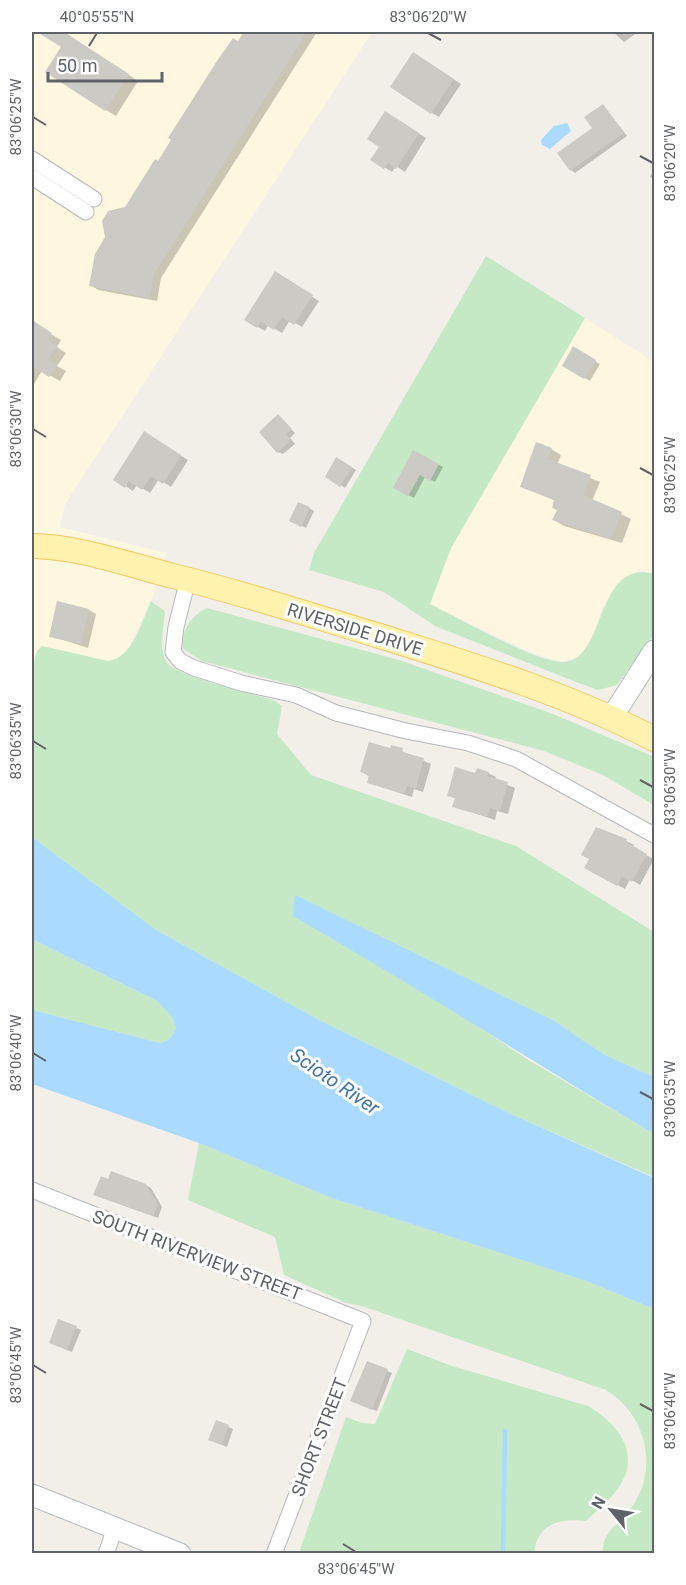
<svg xmlns="http://www.w3.org/2000/svg" width="686" height="1585" font-family="Roboto,sans-serif">
  <style>
    .commercial { fill: #fef7e0 }
    .green { fill: #c5e8c5 }
    .water { fill: #aadaff }
    .shadow { fill: #0003 }
    .lines { fill: none; stroke-linecap: round; stroke-linejoin: round }
    .stream { stroke: #aadaff; stroke-width: 4.5 }
    .building { fill: #cccac5 }
    .street-casing { stroke: #b5b8bc; stroke-width: 17 }
    .secondary-casing { stroke: #b6babf; stroke-width: 23 }
    .primary-casing { stroke: #f2c960; stroke-width: 26 }
    .street { stroke: #fff; stroke-width: 15 }
    .secondary { stroke: #fff; stroke-width: 21 }
    .primary { stroke: #fff2af; stroke-width: 24 }
    .ticks { fill: none; stroke: #5f6368; stroke-width: 2 }
    .labels { text-anchor: middle; dominant-baseline: central; stroke-width: 6; stroke-linejoin: round; paint-order: stroke }
    .street-label { font-size: 18px; fill: #5f6368; stroke: #fff }
    .water-label { font-size: 20px; font-style: italic; fill: #4174aa; stroke: #fff }
    .neatline { fill: none; stroke: #5f6368; stroke-width: 2 }
    .ticks-label { font-size: 15px; text-anchor: middle; fill: #5f6368 }
  </style>
  <rect width="100%" height="100%" fill="#f1efe8"/>
  <!-- commercial -->
  <path class="commercial" d="M32,32H372L65,504L60,527L167,553L151,601L127,651L117,660L108,661L42,646L37,651L32,671Z
    M585,318L654,362V574L639,570L602,608L592,639L578,657L562,662L528,651L429,604L451,548Z"/>
  <!-- green -->
  <path class="green" d="M486,256L585,318L451,548L430,604C459,618 532,660 561,662C607,665 594,557 654,574V634L617,685L598,690L576,682L435,626L384,592L309,570L314,553Z
    M151,601L165,611C164,625 158,650 167,663C177,676 253,694 273,700L282,706L277,734L311,775L516,846L654,932V1077L605,1055L553,1020L296,896L425,992L530,1061L654,1134V1177L511,1114L321,1021L156,930L32,837V671L37,651L42,646L108,661C133,658 142,621 151,601Z
    M207,608L399,660L553,714L650,755L654,758V805L603,775L544,751L202,661L183,649C182,629 189,618 207,608Z
    M32,939L157,1001L172,1017L176,1028L170,1039L160,1043L32,1010Z
    M199,1143L329,1197L589,1282L654,1309V1549L651,1553H603C601,1532 620,1524 631,1508C660,1469 646,1414 606,1390L362,1306L346,1303L284,1275L275,1237L188,1200Z
    M407,1349L452,1366L588,1406C620,1425 643,1456 616,1491C608,1502 595,1512 586,1521C559,1518 537,1524 534,1553H299L346,1417L362,1423L375,1424Z"/>
  <!-- water -->
  <path class="water" d="M567,123L571,131L550,149L542,145L541,140L554,126Z
    M32,837L156,930L321,1021L511,1114L654,1178V1309L589,1282L329,1197L199,1143L32,1084V1010L160,1043L170,1039L176,1028L172,1017L157,1001L32,939Z
    M295,895L553,1020L605,1055L654,1077V1134C533,1062 415,986 293,916Z"/>
  <!-- shadow -->
  <path class="shadow" d="M40,32H69L67,34L138,81L116,116L106,110L63,47Z
    M245,32H317L161,278L157,301L98,290L91,285L126,209Z
    M613,32H638L624,42Z
    M421,58L461,84L439,117L432,113Z
    M603,105L627,136L575,173L571,170L594,129Z
    M386,113L426,138L405,172L396,166L392,172L373,160L381,147Z
    M654,169V179L650,177Z
    M283,278L319,301L302,327L290,320L282,333L268,325L265,331L246,320Z
    M32,323L61,340L57,347L66,353L57,366L66,371L60,381L42,371L32,387Z
    M574,348L600,364L590,381L564,365Z
    M278,416L295,433L290,438L295,444L283,454L278,452Z
    M152,437L188,460L171,487L159,479L150,493L137,485L133,491L115,479Z
    M551,449L561,455L557,465L600,482L592,501L631,519L622,543L564,526L554,520L558,510L556,501L522,486Z
    M414,452L443,467L435,482L425,477L414,498L395,488Z
    M337,459L356,470L345,488L327,477Z
    M309,508L314,511L306,528L296,523Z
    M89,610L96,614L88,648L51,636Z
    M392,747L431,764L423,792L414,789L412,797L369,783L370,777L362,772L391,750Z
    M488,773L496,777L495,780L515,788L508,814L497,811L495,820L454,806L456,799L449,795Z
    M626,841L634,845L632,848L654,859L640,885L630,879L625,889L586,868Z
    M146,1185L151,1188L162,1207L158,1218L100,1197Z
    M76,1328L81,1330L72,1352L55,1345Z
    M367,1363L392,1373L377,1411L357,1403Z
    M217,1422L233,1429L227,1447L215,1442Z"/>
  <g class="lines">
    <!-- stream -->
    <path class="stream" d="M503,1554L505,1431"/>
  </g>
  <!-- building -->
  <path class="building" d="M37,32H64L129,74L105,111L45,72L61,47Z
    M244,32H307L154,274L149,298L89,286L95,254L105,237L102,221L108,211L125,207L155,159L158,161L171,140L168,138L217,61L233,38L238,41Z
    M413,52L454,79L431,114L390,87Z
    M603,104L624,133L570,171L557,153L592,128L584,117Z
    M385,111L419,133L396,169L388,163L384,169L370,160L379,147L367,139Z
    M275,271L313,295L294,325L282,317L274,330L261,322L257,328L244,320Z
    M32,320L52,333L48,340L57,346L48,359L57,365L49,377L32,366Z
    M573,346L596,360L584,379L562,366Z
    M278,414L292,429L286,434L291,440L277,453L259,432Z
    M144,431L181,455L163,484L151,476L142,490L129,481L125,488L113,480Z
    M536,442L552,448L547,459L591,475L583,495L622,512L611,539L552,520L557,510L552,508L554,500L520,487Z
    M413,450L439,464L430,481L420,475L408,496L393,488Z
    M336,457L352,467L340,487L325,477Z
    M298,502L310,507L301,527L289,521Z
    M57,601L89,609L81,644L49,637Z
    M369,742L390,748L391,745L403,748L402,752L424,758L416,789L407,786L404,794L367,783L369,775L360,772Z
    M455,767L475,773L477,768L489,772L487,776L508,782L500,811L490,808L487,817L452,807L455,798L447,796Z
    M596,827L627,839L626,842L647,854L632,882L622,876L617,886L584,868L589,859L581,855Z
    M111,1171L146,1184L158,1204L153,1216L93,1195L101,1176L108,1179Z
    M58,1319L77,1326L67,1350L49,1343Z
    M367,1361L388,1369L372,1410L350,1401Z
    M216,1420L229,1425L222,1445L208,1440Z"/>
  <g class="lines">
    <defs>
      <path id="street" d="M32,159L94,199
        M32,177L86,212
        M188,579L176,627L173,652L180,661L194,668L241,683L296,695L336,713L406,731L468,743L516,759L654,835
        M32,1190L363,1321L274,1554
        M106,1554L115,1528"/>
      <path id="secondary" d="M612,717L654,651
        M32,1495L180,1554"/>
      <path id="primary" d="M32,546C76,546 130,565 173,576C244,593 313,616 383,637C475,666 568,694 654,739"/>
    </defs>
    <!-- street casing -->
    <use href="#street" class="street-casing"/>
    <!-- secondary casing -->
    <use href="#secondary" class="secondary-casing"/>
    <!-- primary casing -->
    <use href="#primary" class="primary-casing"/>
    <!-- street -->
    <use href="#street" class="street"/>
    <!-- secondary -->
    <use href="#secondary" class="secondary"/>
    <!-- primary -->
    <use href="#primary" class="primary"/>
  </g>
  <!-- ticks -->
  <path class="ticks" d="M428,33L441,40M89,46L97,33M33,117L46,125M640,156L653,163M33,429L46,437M640,468L653,475M33,741L46,749M640,780L653,787M33,1053L46,1061M640,1092L653,1099M33,1365L46,1373M640,1404L653,1411M343,1544L356,1552"/>
  <g class="labels">
    <!-- street labels -->
    <g class="street-label">
      <text transform="translate(355 629) rotate(17)">RIVERSIDE DRIVE</text>
      <text transform="translate(197 1255) rotate(21)">SOUTH RIVERVIEW STREET</text>
      <text transform="translate(319 1437) rotate(-69)">SHORT STREET</text>
    </g>
    <!-- water labels -->
    <g class="water-label">
      <text transform="translate(335 1081) rotate(34)">Scioto River</text>
    </g>
  </g>
  <!-- border -->
  <rect width="686" height="1585" fill="none" stroke="#ffffff" stroke-width="66"/>
  <!-- north arrow -->
  <g transform="translate(611 1510) rotate(300)" stroke="#ffffff" stroke-width="4.5" paint-order="stroke">
  <path d="M0-4.5L10 22L0 15L-10 22Z" fill="#5f6368"/>
  <text y="-9" font-size="16" font-weight="bold" text-anchor="middle" fill="#5f6368">N</text>
  </g>
  <!-- scale -->
  <path d="M48 72v9h114v-9" fill="none" stroke="#5f6368" stroke-width="3"/>
  <text x="57" y="72" font-size="18" fill="#5f6368" stroke="#ffffff" stroke-width="4.5" paint-order="stroke">50 m</text>
  <rect x="33" y="33" width="620" height="1519" class="neatline"/>
  <g class="ticks-label">
    <text x="97" y="22">40°05'55"N</text>
    <text x="428" y="22">83°06'20"W</text>
    <text transform="translate(16 117) rotate(-90)" y="5">83°06'25"W</text>
    <text transform="translate(670 163) rotate(-90)" y="5">83°06'20"W</text>
    <text transform="translate(16 429) rotate(-90)" y="5">83°06'30"W</text>
    <text transform="translate(670 475) rotate(-90)" y="5">83°06'25"W</text>
    <text transform="translate(16 741) rotate(-90)" y="5">83°06'35"W</text>
    <text transform="translate(670 787) rotate(-90)" y="5">83°06'30"W</text>
    <text transform="translate(16 1053) rotate(-90)" y="5">83°06'40"W</text>
    <text transform="translate(670 1099) rotate(-90)" y="5">83°06'35"W</text>
    <text transform="translate(16 1365) rotate(-90)" y="5">83°06'45"W</text>
    <text transform="translate(670 1411) rotate(-90)" y="5">83°06'40"W</text>
    <text x="356" y="1574">83°06'45"W</text>
  </g>
</svg>
